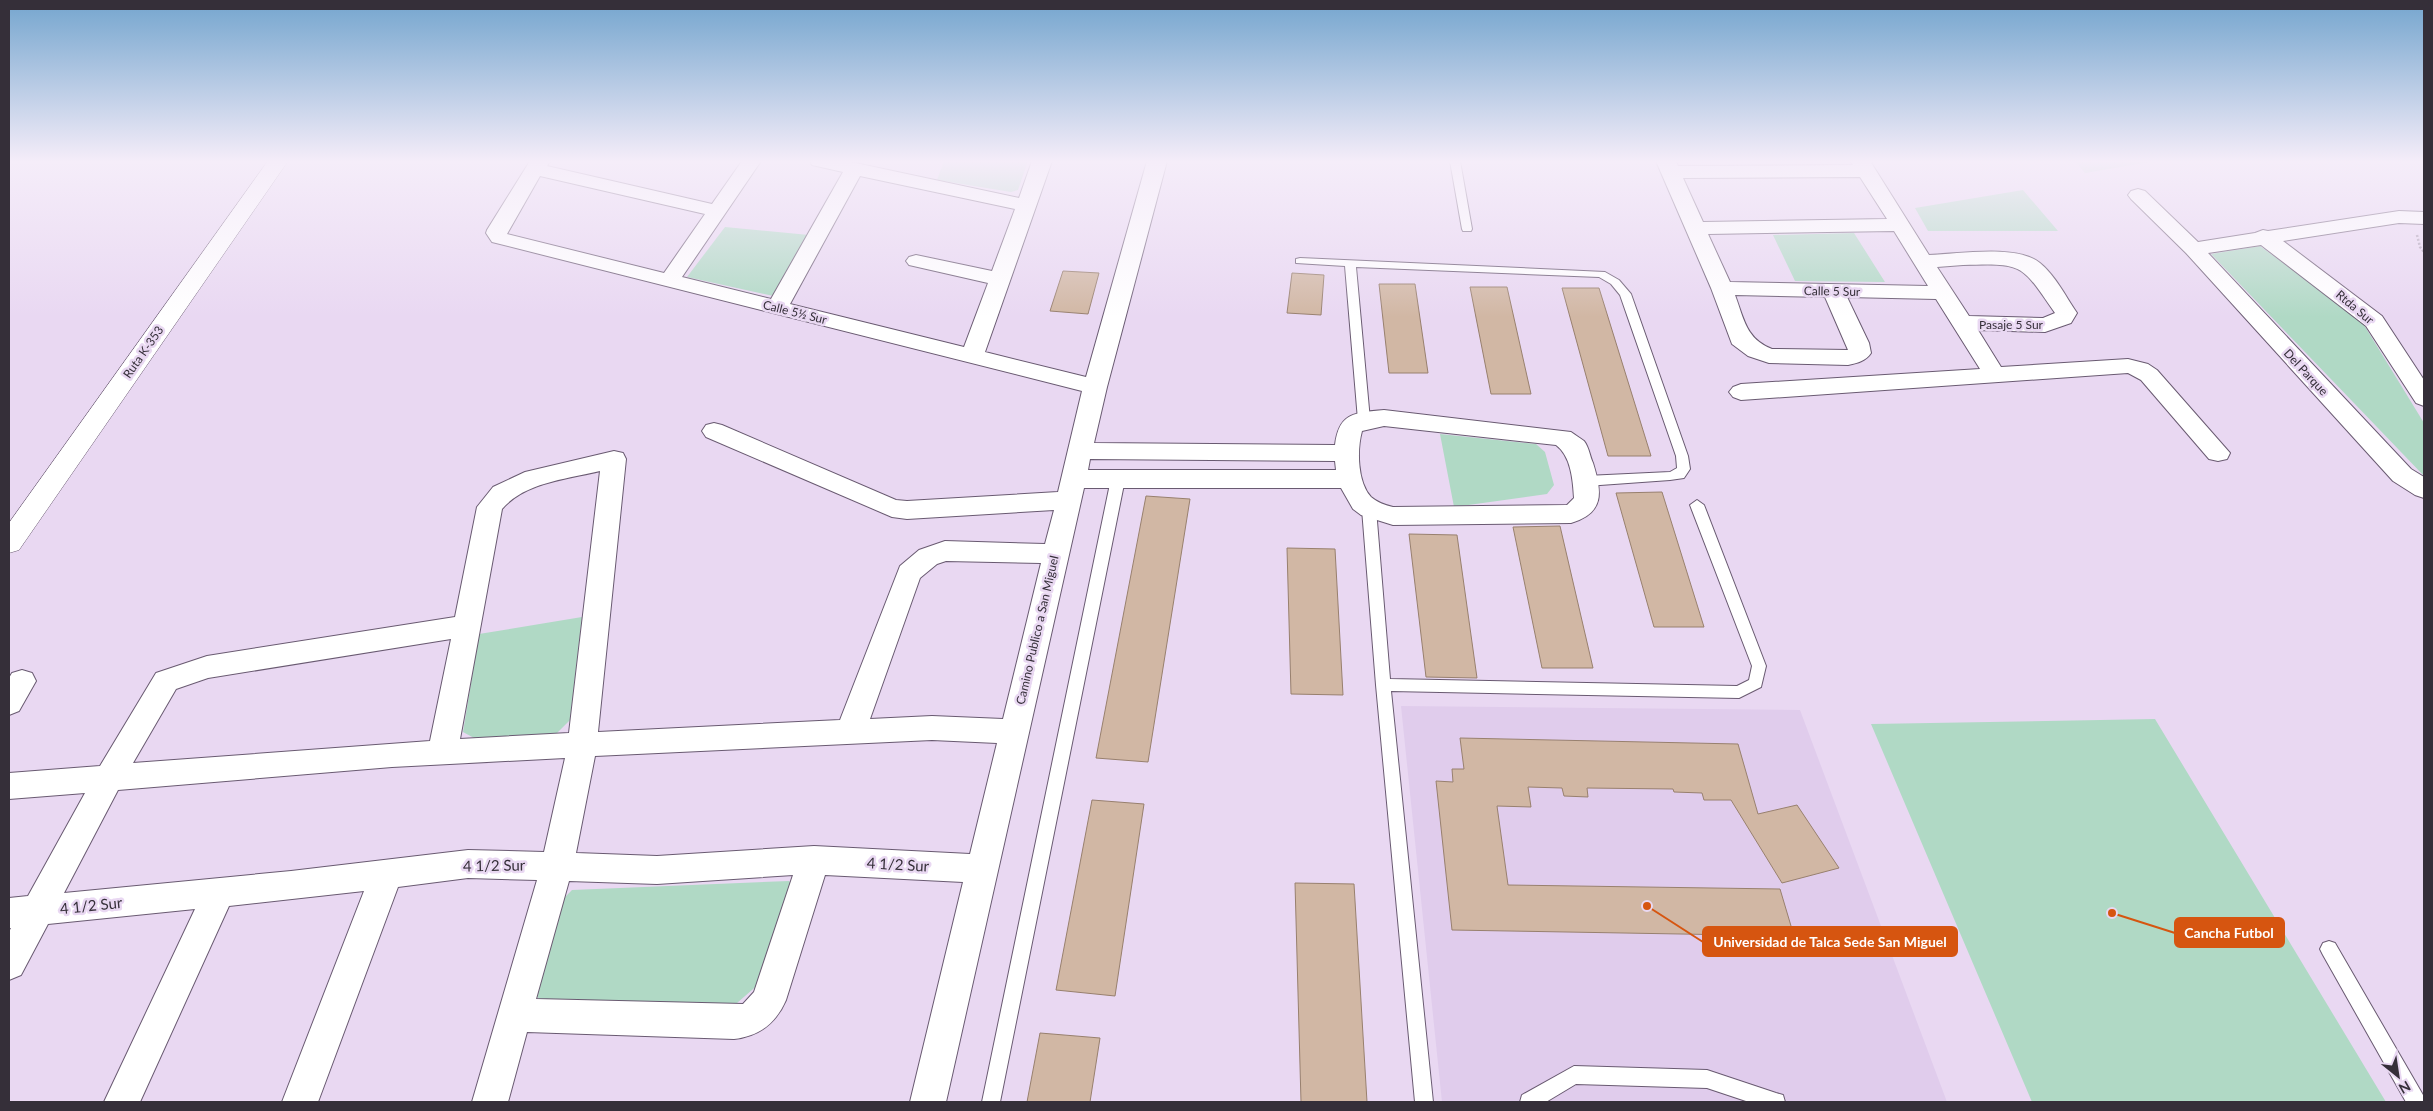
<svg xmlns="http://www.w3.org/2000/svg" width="2433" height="1111" font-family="Lato,sans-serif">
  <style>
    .built { fill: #e0ccec }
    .green { fill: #b0d9c5 }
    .building { fill: #d1b7a4; stroke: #98806e }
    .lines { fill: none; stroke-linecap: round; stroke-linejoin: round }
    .service-casing { stroke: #695a71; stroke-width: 2 }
    .minor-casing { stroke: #695a71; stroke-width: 2 }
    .tertiary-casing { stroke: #695a71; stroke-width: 1 }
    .path { stroke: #ada0b4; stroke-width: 2.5; stroke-dasharray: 2 2; stroke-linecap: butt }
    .service { fill: #fff; fill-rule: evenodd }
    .minor { fill: #fff; fill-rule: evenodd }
    .tertiary { fill: #fff; fill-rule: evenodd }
    .labels { text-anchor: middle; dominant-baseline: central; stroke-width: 5; stroke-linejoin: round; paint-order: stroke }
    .street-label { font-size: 12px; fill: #352f39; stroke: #e9d8f2 }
    .near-street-label { font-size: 15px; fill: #352f39; stroke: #e9d8f2 }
    .leader { fill: none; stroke: #d65510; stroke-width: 2 }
    .callout-dot { fill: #d65510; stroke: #e9d8f2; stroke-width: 2 }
    .callout { fill: #d65510; stroke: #d65510; stroke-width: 2 }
    .callout-label { font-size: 14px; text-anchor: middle; font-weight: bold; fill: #fff }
  </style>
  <rect width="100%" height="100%" fill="#e9d8f2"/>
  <!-- built -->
  <path class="built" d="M1401,706L1800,710L1947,1102H1442Z"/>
  <!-- green -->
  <path class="green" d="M944,161H1028L1018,190L1011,192L937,180Z
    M2075,161H2156L2085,173Z
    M2023,190L2058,231H1928L1915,208Z
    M725,227L809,235L778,297L687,277Z
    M1854,233L1885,282L1795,281L1773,235Z
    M2260,246L2361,320L2424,423V476L2211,254Z
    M1440,434L1536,444L1545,452L1554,485L1547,494L1454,507Z
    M582,617L570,720L555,735L476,739L463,732L479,634Z
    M2155,719L2386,1102H2032L1871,724Z
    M789,881L795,889L760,983L737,1003L547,1007L537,997L561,901L572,890Z"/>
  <!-- building -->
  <path class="building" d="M1063,271L1099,273L1088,314L1050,311Z
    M1292,273L1324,275L1321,315L1287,313Z
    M1379,284H1415L1428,373H1389Z
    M1470,287H1507L1531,394H1491Z
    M1562,288H1599L1651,456H1608Z
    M1662,492L1704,627H1654L1616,493Z
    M1146,496L1190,499L1148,762L1096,758Z
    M1560,526L1593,668H1542L1513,527Z
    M1409,534L1457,535L1477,678L1426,677Z
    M1287,548L1335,549L1343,695L1291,694Z
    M1460,738L1738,744L1758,814L1797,805L1839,868L1782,883L1731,800H1704L1702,793L1674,792L1673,789L1587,788L1588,797L1564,796L1562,788L1528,787L1531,807L1497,806L1508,885L1780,889L1794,936L1452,930L1436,781L1453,782L1452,769H1464Z
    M1092,800L1144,804L1115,996L1056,990Z
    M1295,883L1354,884L1367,1102H1301Z
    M1040,1033L1100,1038L1090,1102H1027Z"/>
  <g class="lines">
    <defs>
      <path id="service" d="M1450,161H1460L1472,229L1471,231H1463L1462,229Z
        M1300,258L1605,272L1619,280L1631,294L1688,456L1690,469L1684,478L1670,480L1586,486L1579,481L1586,476L1670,472L1677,468L1676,456L1620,295L1611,284L1599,277L1356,267L1370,420L1364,424L1358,420L1345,266L1296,263V259Z
        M1118,474L1125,479L1000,1102H982L1111,479Z
        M1697,500L1704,505L1766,666L1761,687L1739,698L1391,691L1433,1102H1415L1376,685L1362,509L1369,504L1376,509L1390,679L1737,686L1749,680L1752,666L1690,505Z
        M2329,941L2335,943L2423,1095L2424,1102H2406L2323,955L2320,949L2323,943Z
        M1574,1066L1707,1070L1776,1093L1783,1095L1785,1102H1749L1707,1088L1576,1084L1546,1102H1520L1522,1095Z"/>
      <path id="minor" d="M530,161H550L547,166L712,204L742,161H761L682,277L771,299L843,172L812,165L810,161H846L1019,198L1032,161H1052L985,352L1086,377L1147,161H1167L1107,387L1094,443L1335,445C1339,412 1355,413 1384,410L1571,432C1575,435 1580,438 1584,441C1589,447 1590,457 1593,463C1602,492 1605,513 1571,523L1393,525L1361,515L1353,509L1341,488H1084L946,1102H910L963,882L825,875L786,1000C776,1023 760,1036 734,1039L527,1032L508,1102H472L537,880L468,878L398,887L318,1102H282L364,891L229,906L140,1102H104L195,909L48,924L21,975L9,980V932L11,928H9V898L28,896L85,793L9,799V773L100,766L156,673L207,656L455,617L477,507L493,487L525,472L614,451L623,453L626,459L598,732L840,720L900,566L919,550L945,541L1045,544L1054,510L907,519L892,517L706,437L702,431L706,425L714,423L722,425L896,500L907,501L1058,492L1082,391L492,242L486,233L487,230ZM540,176L705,214L664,273L507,234ZM860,176L1015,209L992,271L916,255L909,257L906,261L909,265L988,283L964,347L790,304ZM1384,426L1556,445C1571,456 1573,480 1574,498L1567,505L1393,507C1385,505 1378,503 1371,497C1357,482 1357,449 1362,431ZM1090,459L1335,461L1336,470H1088ZM600,471L569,733L460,739L502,509C525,482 568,479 600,471ZM946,561L1041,563L1003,719L932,716L870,719L920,578L937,564ZM451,639L430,741L133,763L176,689L208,678ZM932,740L997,743L970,854L814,846L657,856L576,853L595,756ZM565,758L544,852L468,850L291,871L64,893L118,790L392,767ZM793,875L754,992L743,1004L536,999L569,881L657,884Z
        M1656,161H1676L1678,166L1853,165L1850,161H1870L1929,255C1958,254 2017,244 2040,263C2055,275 2066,297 2077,313L2071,323L2045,332L1978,330L2001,367L2128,359L2148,364L2157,370L2230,453L2227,459L2218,461L2209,459L2141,380L2128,373L1741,400L1733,397L1729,392L1733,387L1741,384L1980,369L1936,299L1847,297L1869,343L1871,353C1866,361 1857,363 1848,365L1769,363L1748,356L1732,344L1711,288ZM1860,177L1887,219L1703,222L1683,178ZM1894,231L1928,286L1730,282L1708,234ZM1963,265C2024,263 2021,264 2055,313L2043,318L1969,316L1937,267ZM1735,295L1825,297L1848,350L1772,349C1746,339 1744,319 1735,295Z
        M2138,189L2145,191L2198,242L2255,233L2263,230L2268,231L2399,211L2424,212V224L2399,223L2283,241L2382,316L2424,380V406L2416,403L2366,326L2261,245L2208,253L2411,469L2424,477V498L2415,495L2393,481L2186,253L2131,199L2128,195L2131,191Z
        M22,670L32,673L36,681L19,711L9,715V678L12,673Z"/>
      <path id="tertiary" d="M268,161H288L19,550L9,553V523Z"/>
    </defs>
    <!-- service casing -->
    <use href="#service" class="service-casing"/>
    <!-- minor casing -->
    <use href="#minor" class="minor-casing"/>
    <!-- tertiary casing -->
    <use href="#tertiary" class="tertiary-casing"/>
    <!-- path -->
    <path class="path" d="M2417,235L2420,247L2424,252"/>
    <!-- service -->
    <use href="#service" class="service"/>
    <!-- minor -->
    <use href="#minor" class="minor"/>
    <!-- tertiary -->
    <use href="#tertiary" class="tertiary"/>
  </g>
  <!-- sky -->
  <linearGradient id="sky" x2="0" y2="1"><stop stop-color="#74a5ce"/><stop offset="0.51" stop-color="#f5edf9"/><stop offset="1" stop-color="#f5edf9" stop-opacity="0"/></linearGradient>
  <rect width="2433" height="317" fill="url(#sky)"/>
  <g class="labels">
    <!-- street labels -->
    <g class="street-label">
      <text transform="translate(1832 291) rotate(1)">Calle 5 Sur</text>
      <text transform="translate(2355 307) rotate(40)">Rtda Sur</text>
      <text transform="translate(795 312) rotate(14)">Calle 5½ Sur</text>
      <text x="2011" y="324">Pasaje 5 Sur</text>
      <text transform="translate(143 352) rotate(-55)">Ruta K-353</text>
      <text transform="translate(2306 372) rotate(47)">Del Parque</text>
      <text transform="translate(1037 630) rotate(-77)">Camino Publico a San Miguel</text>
    </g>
    <!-- near-street labels -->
    <g class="near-street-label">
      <text transform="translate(898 864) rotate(3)">4 1/2 Sur</text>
      <text transform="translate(494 865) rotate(-1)">4 1/2 Sur</text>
      <text transform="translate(91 905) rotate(-6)">4 1/2 Sur</text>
    </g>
  </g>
  <!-- callouts -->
  <path class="leader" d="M2112 913L2175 933M1647 906L1703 942"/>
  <g class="callout-dot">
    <circle cx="2112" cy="913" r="5"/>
    <circle cx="1647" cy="906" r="5"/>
  </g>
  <g class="callout">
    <rect x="2175" y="918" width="109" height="29" rx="5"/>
    <rect x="1703" y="927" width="254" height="29" rx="5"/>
  </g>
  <g class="callout-label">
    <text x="2229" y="938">Cancha Futbol</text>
    <text x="1830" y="947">Universidad de Talca Sede San Miguel</text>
  </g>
  <!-- border -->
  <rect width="2433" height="1111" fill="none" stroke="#352f39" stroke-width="20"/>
  <!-- north arrow -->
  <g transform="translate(2398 1076) rotate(150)" stroke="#e9d8f2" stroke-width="4" paint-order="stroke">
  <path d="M0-4L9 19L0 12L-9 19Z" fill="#352f39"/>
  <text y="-8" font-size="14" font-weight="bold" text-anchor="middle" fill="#352f39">N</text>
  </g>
</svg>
